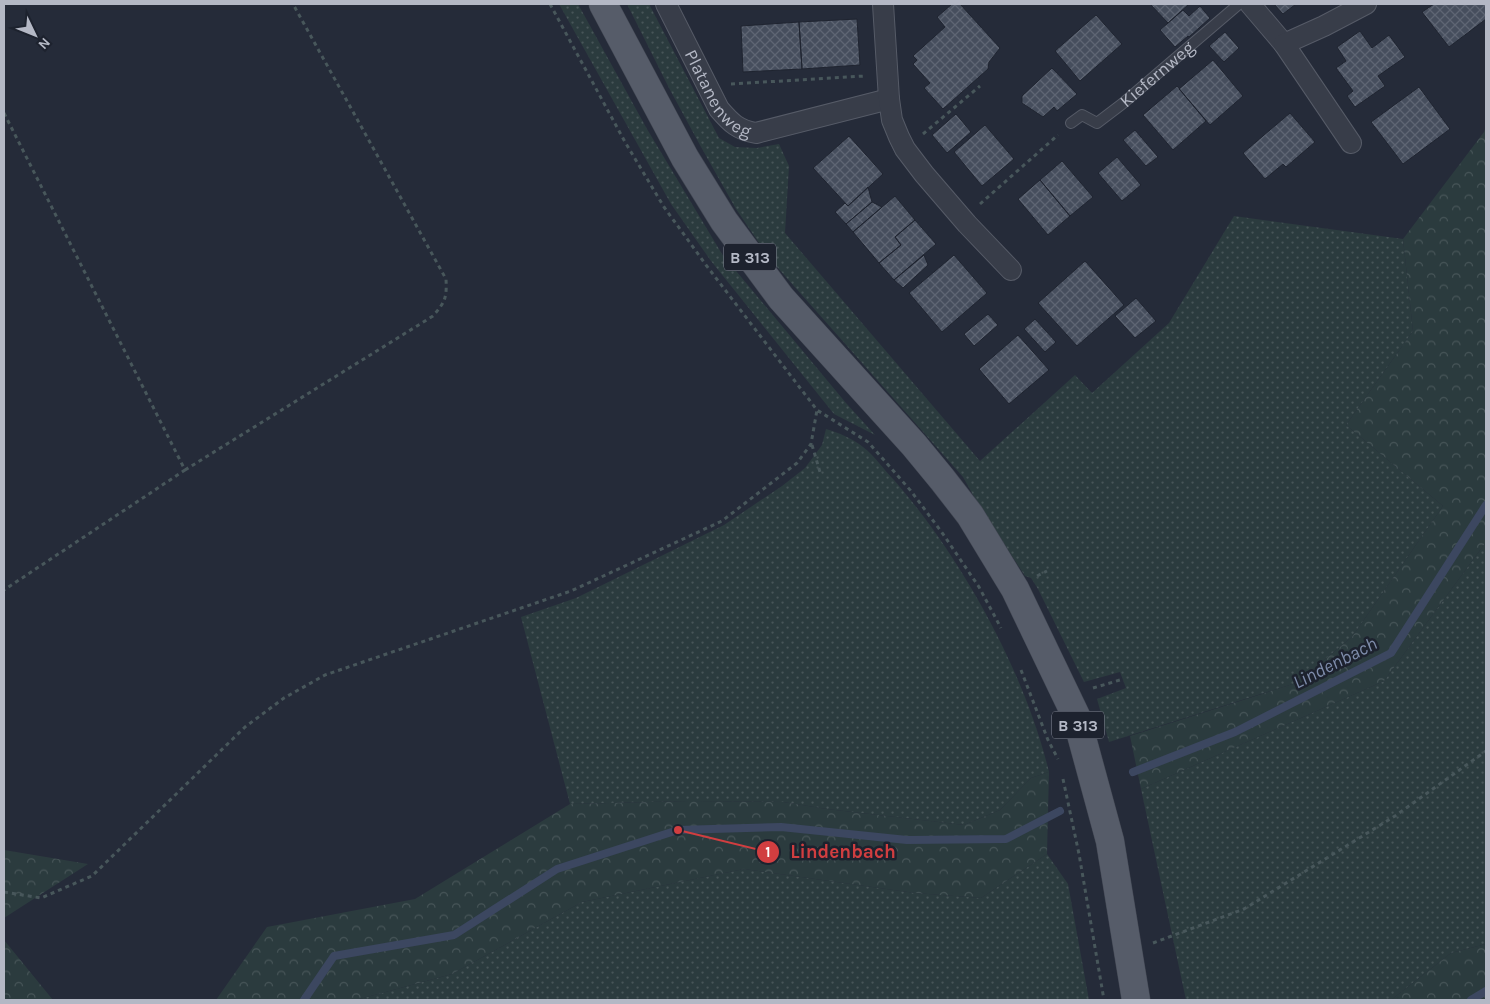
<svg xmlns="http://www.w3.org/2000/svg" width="1490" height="1004" font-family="Karla,sans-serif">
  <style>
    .grass { fill: url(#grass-dots) }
    .forest { fill: url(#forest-crowns) }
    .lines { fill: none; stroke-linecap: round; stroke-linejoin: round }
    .stream { stroke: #3c4760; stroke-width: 8 }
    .building { fill: url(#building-cross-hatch); stroke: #1f2430 }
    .lane-casing { stroke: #565b67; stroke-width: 12 }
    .street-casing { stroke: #565b67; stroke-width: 22 }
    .primary-casing { stroke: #414652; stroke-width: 29 }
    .path { stroke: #48575b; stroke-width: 3; stroke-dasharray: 4 4; stroke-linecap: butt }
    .lane { stroke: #383d49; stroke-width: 10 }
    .street { stroke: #383d49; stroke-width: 20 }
    .primary { stroke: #565c69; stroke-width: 28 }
    .labels { text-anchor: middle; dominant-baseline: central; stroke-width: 5; stroke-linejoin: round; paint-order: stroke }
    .shield { fill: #1d222e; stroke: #878b98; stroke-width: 1 }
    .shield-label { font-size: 16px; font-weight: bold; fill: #b4b8c5 }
    .street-label { font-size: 18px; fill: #b4b8c5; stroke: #1d222e }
    .water-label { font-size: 19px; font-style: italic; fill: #7e8caa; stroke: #1d222e }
    .leader { fill: none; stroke: #d13e40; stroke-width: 2 }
    .callout-dot { fill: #d13e40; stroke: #1d222e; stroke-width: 2 }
    .mark-label { font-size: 15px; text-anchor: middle; font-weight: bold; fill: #fff }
    .callout-label { font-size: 19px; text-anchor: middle; font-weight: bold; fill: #d13e40; stroke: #1d222e; stroke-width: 5; stroke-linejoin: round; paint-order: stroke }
  </style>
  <defs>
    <pattern id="grass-dots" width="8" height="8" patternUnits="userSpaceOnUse" patternTransform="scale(1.25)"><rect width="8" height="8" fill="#2b3b3e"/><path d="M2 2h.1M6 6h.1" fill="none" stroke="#475558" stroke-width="1.8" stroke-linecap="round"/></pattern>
    <pattern id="forest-crowns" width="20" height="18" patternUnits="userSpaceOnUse" patternTransform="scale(1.25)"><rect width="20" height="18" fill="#2b3b3e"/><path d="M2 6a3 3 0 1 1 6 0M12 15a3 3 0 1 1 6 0" fill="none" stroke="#475558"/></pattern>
    <pattern id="building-cross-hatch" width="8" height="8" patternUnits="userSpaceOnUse" patternTransform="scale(1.25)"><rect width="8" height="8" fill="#464e5d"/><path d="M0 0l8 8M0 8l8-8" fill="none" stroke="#5e6573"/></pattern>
  </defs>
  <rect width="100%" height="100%" fill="#252b39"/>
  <!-- grass -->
  <path class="grass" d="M559,4H578L647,129L722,254L846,403L875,435L834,414L711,261L671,204Z
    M627,4H649L719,138L735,147L757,148L779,144L789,166L785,233L980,461L1075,375L1092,393L1169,323L1234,216L1403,239L1413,331L1346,425L1443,506L1352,637L1296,683L1109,742L1097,699L1126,688L1120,672L1084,682L1038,589L1031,578L1025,576L977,502L963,477L770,259L736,209L701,147L669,88Z
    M826,429C839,433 852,438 863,447C875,456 884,470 894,480C962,558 1025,672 1049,772L1031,778L1000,810L964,825L827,809L783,802L690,801L570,804L521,617L576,598L724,525L782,486L805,468L822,445Z
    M1486,542V944L1451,953L1391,1000H1186L1141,789L1384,681Z
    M1047,854L1068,884L1089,1000H356L452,974L582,902L744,869L915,893L981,898Z"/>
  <!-- forest -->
  <path class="forest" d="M1486,126V542L1384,681L1141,789L1130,736L1296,683L1352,637L1443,506L1346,425L1413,331L1403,239L1484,132Z
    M1049,772L1047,854L981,898L915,893L744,869L582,902L452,974L356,1000H216L267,927L415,899L570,804L690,801L783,802L827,809L964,825L1000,810L1031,778Z
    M4,850L88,864L4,918Z
    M4,940L53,1000H4Z
    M1486,944V1000H1391L1451,953Z"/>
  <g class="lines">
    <!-- stream -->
    <path class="stream" d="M1133,772L1235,732L1391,653L1486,505
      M304,1000L334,956L454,935L557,869L678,830L781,827L907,840L1006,839L1060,811
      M1471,1000L1486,991"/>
  </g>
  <!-- building -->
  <path class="building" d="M952,4H960L1000,48L989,62L988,69L943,109L924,88L930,83L913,64L917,60L913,56L945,27L937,17Z
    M1150,4H1189L1168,23Z
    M1274,4H1296L1283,14Z
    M1434,4H1485L1486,6V19L1449,47L1422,12Z
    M1200,6L1210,18L1189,37L1188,36L1175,47L1160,30L1183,10L1189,16Z
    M1096,15L1122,44L1080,81L1055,51Z
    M857,19L860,65L802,69L799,22Z
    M799,22L802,69L743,72L741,26Z
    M1360,31L1372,48L1389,35L1405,57L1378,76L1385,86L1355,107L1347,96L1353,91L1336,68L1346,61L1337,47Z
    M1225,32L1239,48L1224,62L1209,46Z
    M1213,60L1243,96L1210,125L1179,89Z
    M1052,68L1077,94L1057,111L1054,107L1043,117L1022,103V96Z
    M1177,86L1206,121L1173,150L1143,115Z
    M1419,87L1450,129L1403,164L1371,122Z
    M1290,113L1315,142L1286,167L1283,164L1265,179L1243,153Z
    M956,114L971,132L947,153L932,135Z
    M985,125L1014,159L982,186L954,152Z
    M1135,130L1158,157L1146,166L1123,140Z
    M849,136L883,174L848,206L813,168Z
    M1117,157L1141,185L1122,201L1098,173Z
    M1062,161L1093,197L1070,216L1040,180Z
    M1040,180L1070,216L1048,235L1018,199Z
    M868,187L872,202L846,224L835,212L845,203L848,206Z
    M895,196L915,220L895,237L901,245L879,263L853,232Z
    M872,202L882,207L853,232L846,224Z
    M915,220L936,244L894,280L879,263L901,245L895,237Z
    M924,255L928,265L903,288L894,280Z
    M954,255L987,293L942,332L909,293Z
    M1085,261L1124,305L1077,346L1038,303Z
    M1136,298L1156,321L1135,338L1115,316Z
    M988,314L998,325L974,346L964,334Z
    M1035,319L1056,342L1045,352L1024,329Z
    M1018,335L1049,370L1009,404L979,369Z"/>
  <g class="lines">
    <defs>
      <g id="lane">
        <path id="s1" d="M1071,123L1082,115L1097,123L1122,104L1239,4"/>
      </g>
      <g id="street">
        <path id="s2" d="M666,4L719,109C731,123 738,130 756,133L889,99"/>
        <path d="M883,4L889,99L892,120L899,137L905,149L924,174L967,224L1011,270"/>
        <path d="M1250,4L1284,44"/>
        <path d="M1351,143L1284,44L1324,26L1366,4"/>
      </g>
      <path id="primary" d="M603,4L685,158L724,221L781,298L914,445L942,479L970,515L1015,589L1076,716L1110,841L1136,1000"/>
    </defs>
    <!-- lane casing -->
    <use href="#lane" class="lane-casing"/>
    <!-- street casing -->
    <use href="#street" class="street-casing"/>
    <!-- primary casing -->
    <use href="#primary" class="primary-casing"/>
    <!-- path -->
    <path class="path" d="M550,4L625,142L664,207L706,265L817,410L868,442L911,491L943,534L979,587L1001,628
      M731,84L865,76
      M4,113L185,470L4,590
      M923,134L980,86
      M980,204L1058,135
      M812,445L820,472
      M185,470L433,316C445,302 447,298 446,279L293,4
      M1037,576L1047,571
      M1021,670L1048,740L1058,759
      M1093,688L1120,680
      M1063,779L1079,854L1104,1000
      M4,892L41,898L92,876L245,727L284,698L325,675L571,591L722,521L797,463L811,444L817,410
      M1153,943L1244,909L1395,816L1486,751"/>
    <!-- lane -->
    <use href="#lane" class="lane"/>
    <!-- street -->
    <use href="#street" class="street"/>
    <!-- primary -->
    <use href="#primary" class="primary"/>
  </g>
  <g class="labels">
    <!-- shield labels -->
    <g class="shield">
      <rect x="724" y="243.5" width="52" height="27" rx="4"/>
      <rect x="1052" y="711.5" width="52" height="27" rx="4"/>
    </g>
    <g class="shield-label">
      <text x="750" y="257">B 313</text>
      <text x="1078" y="725">B 313</text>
    </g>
    <!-- street labels -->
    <g class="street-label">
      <text stroke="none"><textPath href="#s1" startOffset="108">Kiefernweg</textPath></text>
      <text stroke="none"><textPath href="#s2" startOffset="105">Platanenweg</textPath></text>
    </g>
    <!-- water labels -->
    <g class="water-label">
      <text transform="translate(1335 663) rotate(-27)">Lindenbach</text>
    </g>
  </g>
  <!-- callouts -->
  <path class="leader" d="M678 830L768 852"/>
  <g class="callout-dot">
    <circle cx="678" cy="830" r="5"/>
    <circle cx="768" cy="852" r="12"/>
  </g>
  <g class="mark-label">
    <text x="768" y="857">1</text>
  </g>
  <g class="callout-label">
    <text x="843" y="858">Lindenbach</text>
  </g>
  <!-- border -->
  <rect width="1490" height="1004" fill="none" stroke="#b4b8c5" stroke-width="10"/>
  <!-- north arrow -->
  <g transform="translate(35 35) rotate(133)" stroke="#1d222e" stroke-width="4" paint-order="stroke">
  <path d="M0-4L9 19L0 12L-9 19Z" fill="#b4b8c5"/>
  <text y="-8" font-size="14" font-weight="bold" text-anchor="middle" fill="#b4b8c5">N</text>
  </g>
</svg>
